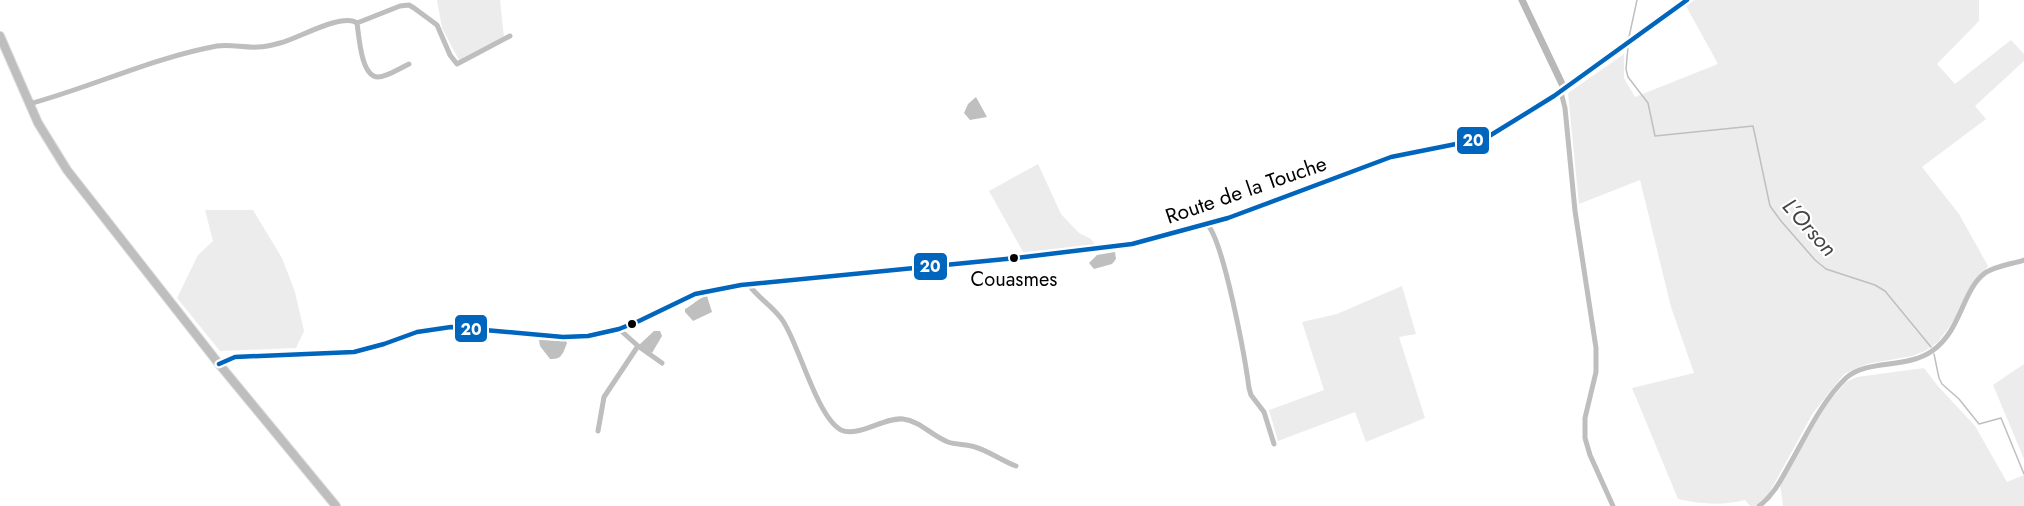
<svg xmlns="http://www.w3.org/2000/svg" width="2024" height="506" font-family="Jost,sans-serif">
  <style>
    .green { fill: #ececec }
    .water { fill: #bfbfbf }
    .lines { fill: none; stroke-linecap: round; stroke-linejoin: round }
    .stream { stroke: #bfbfbf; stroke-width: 1.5 }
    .primary-casing { stroke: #dbdbdb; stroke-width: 10 }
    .street { stroke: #bebebe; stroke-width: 5 }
    .secondary { stroke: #b8b8b8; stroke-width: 7 }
    .primary { stroke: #bebebe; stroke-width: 8 }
    .bus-1-casing { stroke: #fff; stroke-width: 9 }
    .bus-1 { stroke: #0065bd; stroke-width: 4.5 }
    .bus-dot { fill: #000; stroke: #fff; stroke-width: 2 }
    .labels { text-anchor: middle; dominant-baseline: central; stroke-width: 4.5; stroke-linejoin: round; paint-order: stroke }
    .bus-label { font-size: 20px; fill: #000; stroke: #fff }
    .street-label { font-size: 21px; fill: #000; stroke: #fff }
    .water-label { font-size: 22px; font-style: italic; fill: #444; stroke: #fff }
    .line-badge { stroke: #fff; stroke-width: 2 }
    .badge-label { font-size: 16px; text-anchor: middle; font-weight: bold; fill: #fff }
  </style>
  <rect width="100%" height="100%" fill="#fff"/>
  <!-- green -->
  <path class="green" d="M437,0H500L504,38L460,62L442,28Z
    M1694,0H1979V21L1937,64L1955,84L2011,40L2024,54V61L1975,106L1986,119L1922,167L1959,214L1988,266L1960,312L1938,342L1925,351L1912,356L1867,364L1844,374L1813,413L1768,495L1755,506H1750L1745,500C1722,506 1701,504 1678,499L1632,388L1694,373L1671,307L1640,180L1579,204L1568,93L1624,54V78L1635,97L1718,64L1686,6Z
    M1038,164L1061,214L1079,233L1091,239L1096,246L1023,252L989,191Z
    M205,210H253L282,258L295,292L304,331L296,348L220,351L177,298L198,255L213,241Z
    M1402,286L1416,334L1399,337L1425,418L1366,442L1355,412L1278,441L1269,410L1324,390L1302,322L1337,314Z
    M2024,364V459L1993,385Z
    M1924,368L1937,385L1975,426L2007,482L2024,475V506H1783L1780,484L1826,405L1846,382L1857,377Z"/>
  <!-- water -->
  <path class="water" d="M976,97L987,117L970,120L964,113L968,104Z
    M1115,252L1116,259L1112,264L1094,269L1089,263L1097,255Z
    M707,296L712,312L693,321L685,312V309C693,305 698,298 707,296Z
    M654,331H660L662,336L652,353L639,345Z
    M539,340L566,341L567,343C563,353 562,360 550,359L540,346Z"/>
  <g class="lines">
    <!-- stream -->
    <path class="stream" d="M1629,37L1637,0
      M1628,47L1626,69L1628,77L1648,103L1655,136L1753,126L1770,206L1781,221L1815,260L1826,269L1875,285L1885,291L1931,347
      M1934,354L1939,378L1942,384L1959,399L1979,424L2001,418L2024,474"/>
    <defs>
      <path id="primary" d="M0,36L38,123L67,170L219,364L336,506"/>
    </defs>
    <!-- primary casing -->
    <use href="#primary" class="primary-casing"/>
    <!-- street -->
    <path class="street" d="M357,23C359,36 361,77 378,77C387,77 400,68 409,64
      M1562,90L1561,92L1565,108L1575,211L1596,348V372L1585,418V438L1590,455L1613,506
      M29,104C92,87 152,58 217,46C231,44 244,48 258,47C265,47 273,45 280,43C297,39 343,12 357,23L400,6L409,5L414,8L437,25L450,55L457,64L510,36
      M1207,224C1224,242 1245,358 1249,388L1251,395L1264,412L1274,444
      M749,285C758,298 774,307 783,321C799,345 817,417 841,430C858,438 884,417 903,419C920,421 932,436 948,442C956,445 966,444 975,447C989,451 1002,461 1016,466
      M619,329L638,346L662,363
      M598,431L604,397L638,346
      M1759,506C1774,495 1782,478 1791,462C1807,434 1822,401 1846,378C1867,359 1907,369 1932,351C1962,330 1962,290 1985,273C1995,266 2012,264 2024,260"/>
    <!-- secondary -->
    <path class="secondary" d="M1522,0L1563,86L1562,90
      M219,364L235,357L354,352L384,344L417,332L451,327L563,337L588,336L619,329L639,321L695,294L741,285L1016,258L1132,244L1228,218L1391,157L1486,138L1554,96L1687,0"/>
    <!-- primary -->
    <use href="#primary" class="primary"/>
    <defs>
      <path id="bus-1" d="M219,364L235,357L354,352L384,344L417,332L451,327L563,337L588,336L619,329L639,321L695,294L741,285L1016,258L1132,244L1228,218L1391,157L1486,138L1554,96L1687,0"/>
    </defs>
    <!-- bus-1 casing -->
    <use href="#bus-1" class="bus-1-casing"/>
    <!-- bus-1 -->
    <use href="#bus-1" class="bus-1"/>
  </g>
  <!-- markers -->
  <g class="bus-dot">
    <circle cx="1014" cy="258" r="5"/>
    <circle cx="632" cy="324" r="5"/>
  </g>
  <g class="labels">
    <!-- bus labels -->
    <g class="bus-label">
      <text x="1014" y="279">Couasmes</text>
    </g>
    <!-- street labels -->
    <g class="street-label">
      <text transform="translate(1246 190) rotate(-19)">Route de la Touche</text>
    </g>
    <!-- water labels -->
    <g class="water-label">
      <text transform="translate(1810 227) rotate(48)">L’Orson</text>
    </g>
  </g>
  <g class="line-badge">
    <rect x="1456" y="126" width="34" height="29" rx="6" fill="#0065bd"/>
    <rect x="913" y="252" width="35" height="29" rx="6" fill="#0065bd"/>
    <rect x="454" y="314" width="34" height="29" rx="6" fill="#0065bd"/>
  </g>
  <g class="badge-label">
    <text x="1473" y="146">20</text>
    <text x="930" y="272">20</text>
    <text x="471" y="335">20</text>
  </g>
</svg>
